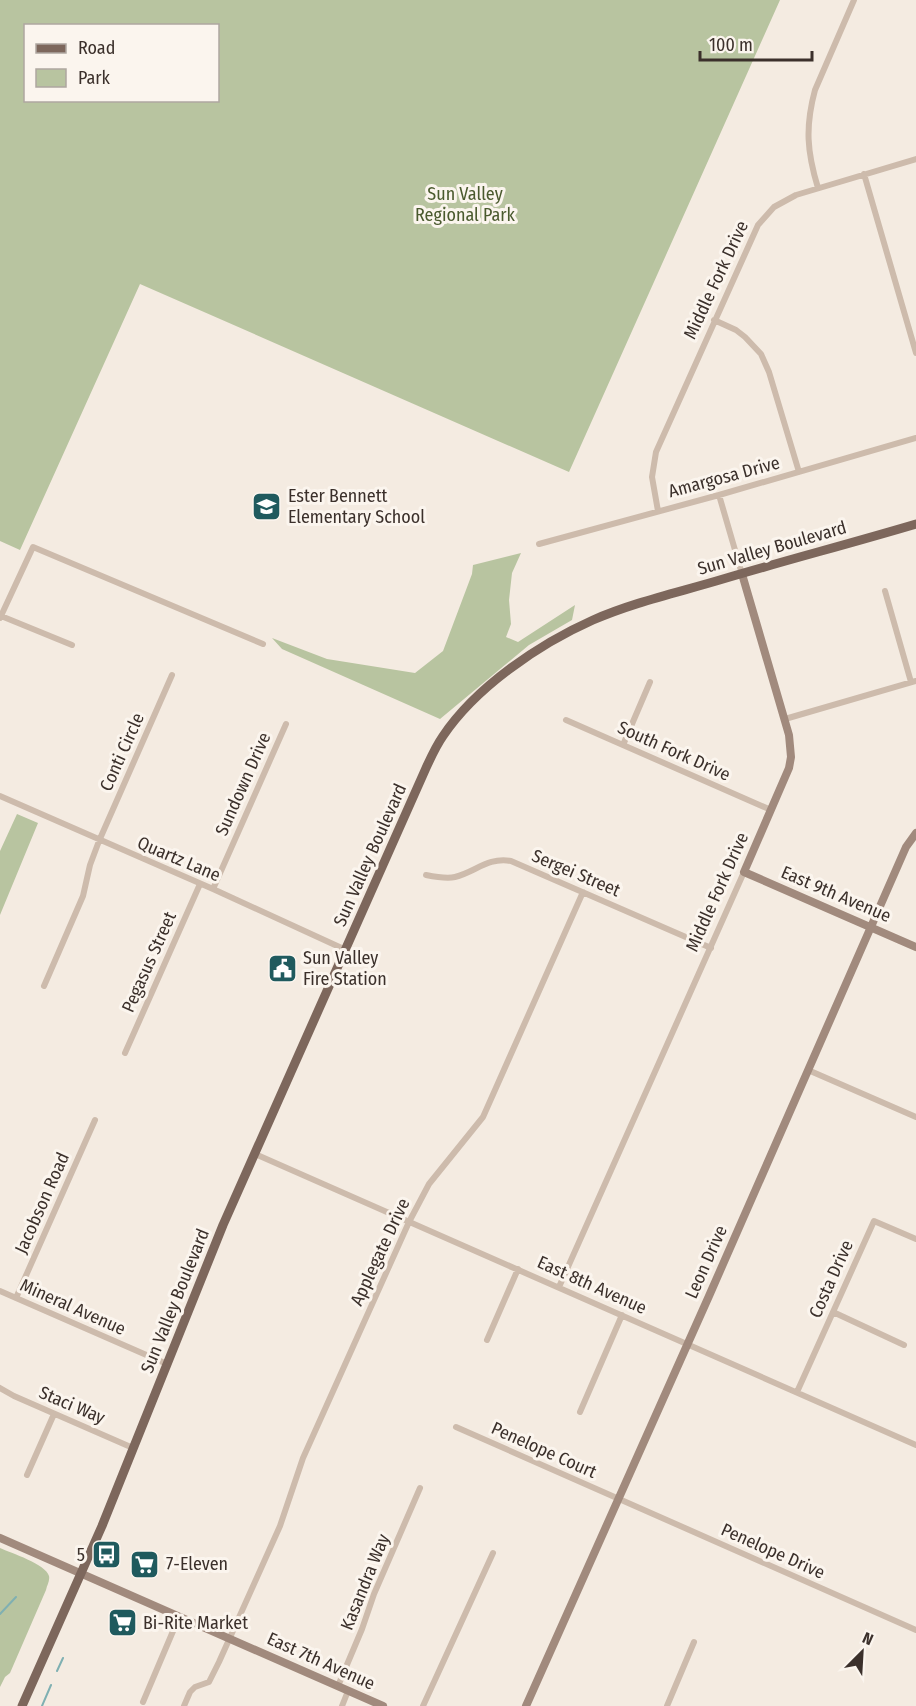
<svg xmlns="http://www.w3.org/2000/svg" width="916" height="1706" font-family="'Fira Sans Condensed',sans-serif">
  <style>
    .green { fill: #b8c4a0; fill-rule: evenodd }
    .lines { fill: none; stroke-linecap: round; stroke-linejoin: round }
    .stream { stroke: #7fb0b2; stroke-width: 2 }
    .street { stroke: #cdbbac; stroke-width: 6 }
    .secondary { stroke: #a18a7d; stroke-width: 8 }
    .primary { stroke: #7d675c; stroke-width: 9 }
    .labels { text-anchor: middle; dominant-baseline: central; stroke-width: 6; stroke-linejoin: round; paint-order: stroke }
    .park-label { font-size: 18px; fill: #4a5a2e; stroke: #fbf5ee }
    .street-label { font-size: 18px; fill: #3b302b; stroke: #fbf5ee }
    .poi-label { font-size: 18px; fill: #3b302b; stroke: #fbf5ee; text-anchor: start }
  </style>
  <rect width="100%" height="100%" fill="#f4ebe1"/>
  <!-- green -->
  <path class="green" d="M0,0H780L569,472L140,284L20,550L0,541ZM26,26H218V100H26Z
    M521,553L512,573L509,600L511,624L506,637L518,642L575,605L572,620L529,645L440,719L282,649L272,638L327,659L415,673L443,651L472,574L473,565Z
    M17,814L38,823L0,915V851Z
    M0,1548C11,1553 46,1564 49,1576C50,1581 47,1585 46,1590L10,1673L5,1677L0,1687Z"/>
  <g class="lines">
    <!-- stream -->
    <path class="stream" d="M0,1614L16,1597
      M57,1671L63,1658
      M42,1706L51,1685"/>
    <!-- street -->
    <path class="street" d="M864,174L916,353
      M818,188C807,152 805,127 815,90L854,0
      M714,320L736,330L745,337L761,354L769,372L799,472
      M719,495L742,574
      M658,511L652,477L656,452L758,225L774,207L796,195L916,159
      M539,544L719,495L916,438
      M885,591L911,682
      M1,616L72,645
      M0,618L33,547L263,644
      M785,719L916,681
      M566,720L771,810
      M623,745L650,682
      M0,796L213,889L346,950
      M426,875C436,877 446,879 455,877C476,872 487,857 511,861L711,948
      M213,889L286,724
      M44,986L83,896L90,865L99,841L172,675
      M125,1053L200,884
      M808,1070L916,1117
      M255,1154L916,1445
      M559,1287L744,872
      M0,1291L167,1364
      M16,1298L95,1120
      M833,1312L904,1345
      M487,1340L518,1269
      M0,1388L14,1396L133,1448
      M797,1392L874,1221L916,1239
      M580,1412L622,1315
      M456,1427L916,1630
      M27,1475L54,1414
      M338,1686L362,1629L374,1594L420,1488
      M143,1702L179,1617
      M184,1706L190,1692L195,1687L209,1682L219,1662L280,1526L303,1458L409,1222L429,1184L483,1117L583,892
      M342,1706L348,1691
      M423,1706L493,1553
      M667,1706L694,1642"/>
    <!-- secondary -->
    <path class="secondary" d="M742,574L789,735L791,757L789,768L744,872L916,947
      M0,1538L383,1706
      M526,1706L709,1296L906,847L916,833"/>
    <!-- primary -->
    <path class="primary" d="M22,1706L102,1526L223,1225L426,768C431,757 436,746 443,736C476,687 539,644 593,620C634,602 680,592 723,579C787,560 852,543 916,524"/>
  </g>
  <!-- icons -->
  <defs>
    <symbol id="school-square" viewBox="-11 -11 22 22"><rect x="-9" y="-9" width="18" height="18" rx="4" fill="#1f5a5e" stroke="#fbf5ee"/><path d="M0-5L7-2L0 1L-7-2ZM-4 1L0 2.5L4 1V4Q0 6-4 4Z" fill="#fff"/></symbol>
    <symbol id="civic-square" viewBox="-11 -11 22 22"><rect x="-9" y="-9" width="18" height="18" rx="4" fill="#1f5a5e" stroke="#fbf5ee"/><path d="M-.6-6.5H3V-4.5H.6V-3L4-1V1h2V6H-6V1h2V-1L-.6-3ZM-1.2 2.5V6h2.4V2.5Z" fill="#fff"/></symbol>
    <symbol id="bus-square" viewBox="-11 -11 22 22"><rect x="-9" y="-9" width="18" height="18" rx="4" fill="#1f5a5e" stroke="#fbf5ee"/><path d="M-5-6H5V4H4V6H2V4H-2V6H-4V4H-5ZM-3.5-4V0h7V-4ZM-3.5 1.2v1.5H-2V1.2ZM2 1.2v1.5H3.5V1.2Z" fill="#fff"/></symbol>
    <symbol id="supermarket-square" viewBox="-11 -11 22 22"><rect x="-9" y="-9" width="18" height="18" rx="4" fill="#1f5a5e" stroke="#fbf5ee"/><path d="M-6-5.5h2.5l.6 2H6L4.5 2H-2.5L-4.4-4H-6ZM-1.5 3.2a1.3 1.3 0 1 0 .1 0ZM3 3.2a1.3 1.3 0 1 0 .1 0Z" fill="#fff"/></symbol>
  </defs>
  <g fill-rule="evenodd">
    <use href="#school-square" x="250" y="490" width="33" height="33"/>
    <use href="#civic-square" x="266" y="952" width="33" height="33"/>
    <use href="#bus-square" x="90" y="1538" width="33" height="33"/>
    <use href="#supermarket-square" x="128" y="1548" width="33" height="33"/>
    <use href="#supermarket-square" x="106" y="1606" width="33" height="33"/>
  </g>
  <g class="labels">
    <!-- park labels -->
    <g class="park-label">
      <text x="465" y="194">Sun Valley<tspan x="465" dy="21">Regional Park</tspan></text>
    </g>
    <!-- street labels -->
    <g class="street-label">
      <text transform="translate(716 280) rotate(-65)">Middle Fork Drive</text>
      <text transform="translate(724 477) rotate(-15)">Amargosa Drive</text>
      <text transform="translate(772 548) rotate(-16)">Sun Valley Boulevard</text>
      <text transform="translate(674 751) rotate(24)">South Fork Drive</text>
      <text transform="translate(122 752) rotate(-66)">Conti Circle</text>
      <text transform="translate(243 784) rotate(-66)">Sundown Drive</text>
      <text transform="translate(370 855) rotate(-66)">Sun Valley Boulevard</text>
      <text transform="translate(179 859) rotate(23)">Quartz Lane</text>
      <text transform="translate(576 873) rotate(23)">Sergei Street</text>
      <text transform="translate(717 892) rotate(-66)">Middle Fork Drive</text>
      <text transform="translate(836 894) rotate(23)">East 9th Avenue</text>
      <text transform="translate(149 962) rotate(-66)">Pegasus Street</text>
      <text transform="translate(42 1203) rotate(-66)">Jacobson Road</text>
      <text transform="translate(380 1252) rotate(-65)">Applegate Drive</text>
      <text transform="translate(706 1262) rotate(-66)">Leon Drive</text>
      <text transform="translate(831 1279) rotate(-66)">Costa Drive</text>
      <text transform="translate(592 1285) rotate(24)">East 8th Avenue</text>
      <text transform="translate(175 1301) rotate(-68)">Sun Valley Boulevard</text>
      <text transform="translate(73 1307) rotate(24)">Mineral Avenue</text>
      <text transform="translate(72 1405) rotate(23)">Staci Way</text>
      <text transform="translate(544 1450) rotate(24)">Penelope Court</text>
      <text transform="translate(773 1551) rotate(24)">Penelope Drive</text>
      <text transform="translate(365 1582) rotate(-68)">Kasandra Way</text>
      <text transform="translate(321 1661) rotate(24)">East 7th Avenue</text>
    </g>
    <!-- poi labels -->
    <g class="poi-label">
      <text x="288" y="496">Ester Bennett<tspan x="288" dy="21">Elementary School</tspan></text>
      <text x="303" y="958">Sun Valley<tspan x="303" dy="21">Fire Station</tspan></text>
      <text x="85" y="1555" text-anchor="end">5</text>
      <text x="166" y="1564">7-Eleven</text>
      <text x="143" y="1623">Bi-Rite Market</text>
    </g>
  </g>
  <!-- legend -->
  <rect x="24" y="24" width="195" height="78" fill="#fbf5ee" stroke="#aea6a0" stroke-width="1.5"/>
  <rect x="36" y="44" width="30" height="9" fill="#7d675c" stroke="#aea6a0" stroke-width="1.5"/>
  <text x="78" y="54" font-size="18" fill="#3b302b">Road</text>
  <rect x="36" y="69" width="30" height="18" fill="#b8c4a0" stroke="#aea6a0" stroke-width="1.5"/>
  <text x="78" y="84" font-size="18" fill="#3b302b">Park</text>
  <!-- north arrow -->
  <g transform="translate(862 1652) rotate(24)" stroke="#fbf5ee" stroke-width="4.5" paint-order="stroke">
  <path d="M0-4.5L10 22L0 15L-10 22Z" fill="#3b302b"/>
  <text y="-9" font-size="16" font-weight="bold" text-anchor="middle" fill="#3b302b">N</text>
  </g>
  <!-- scale -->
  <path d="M700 51v9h112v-9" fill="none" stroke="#3b302b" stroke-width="3"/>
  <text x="709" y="51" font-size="18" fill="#3b302b" stroke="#fbf5ee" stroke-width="4.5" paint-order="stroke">100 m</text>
</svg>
